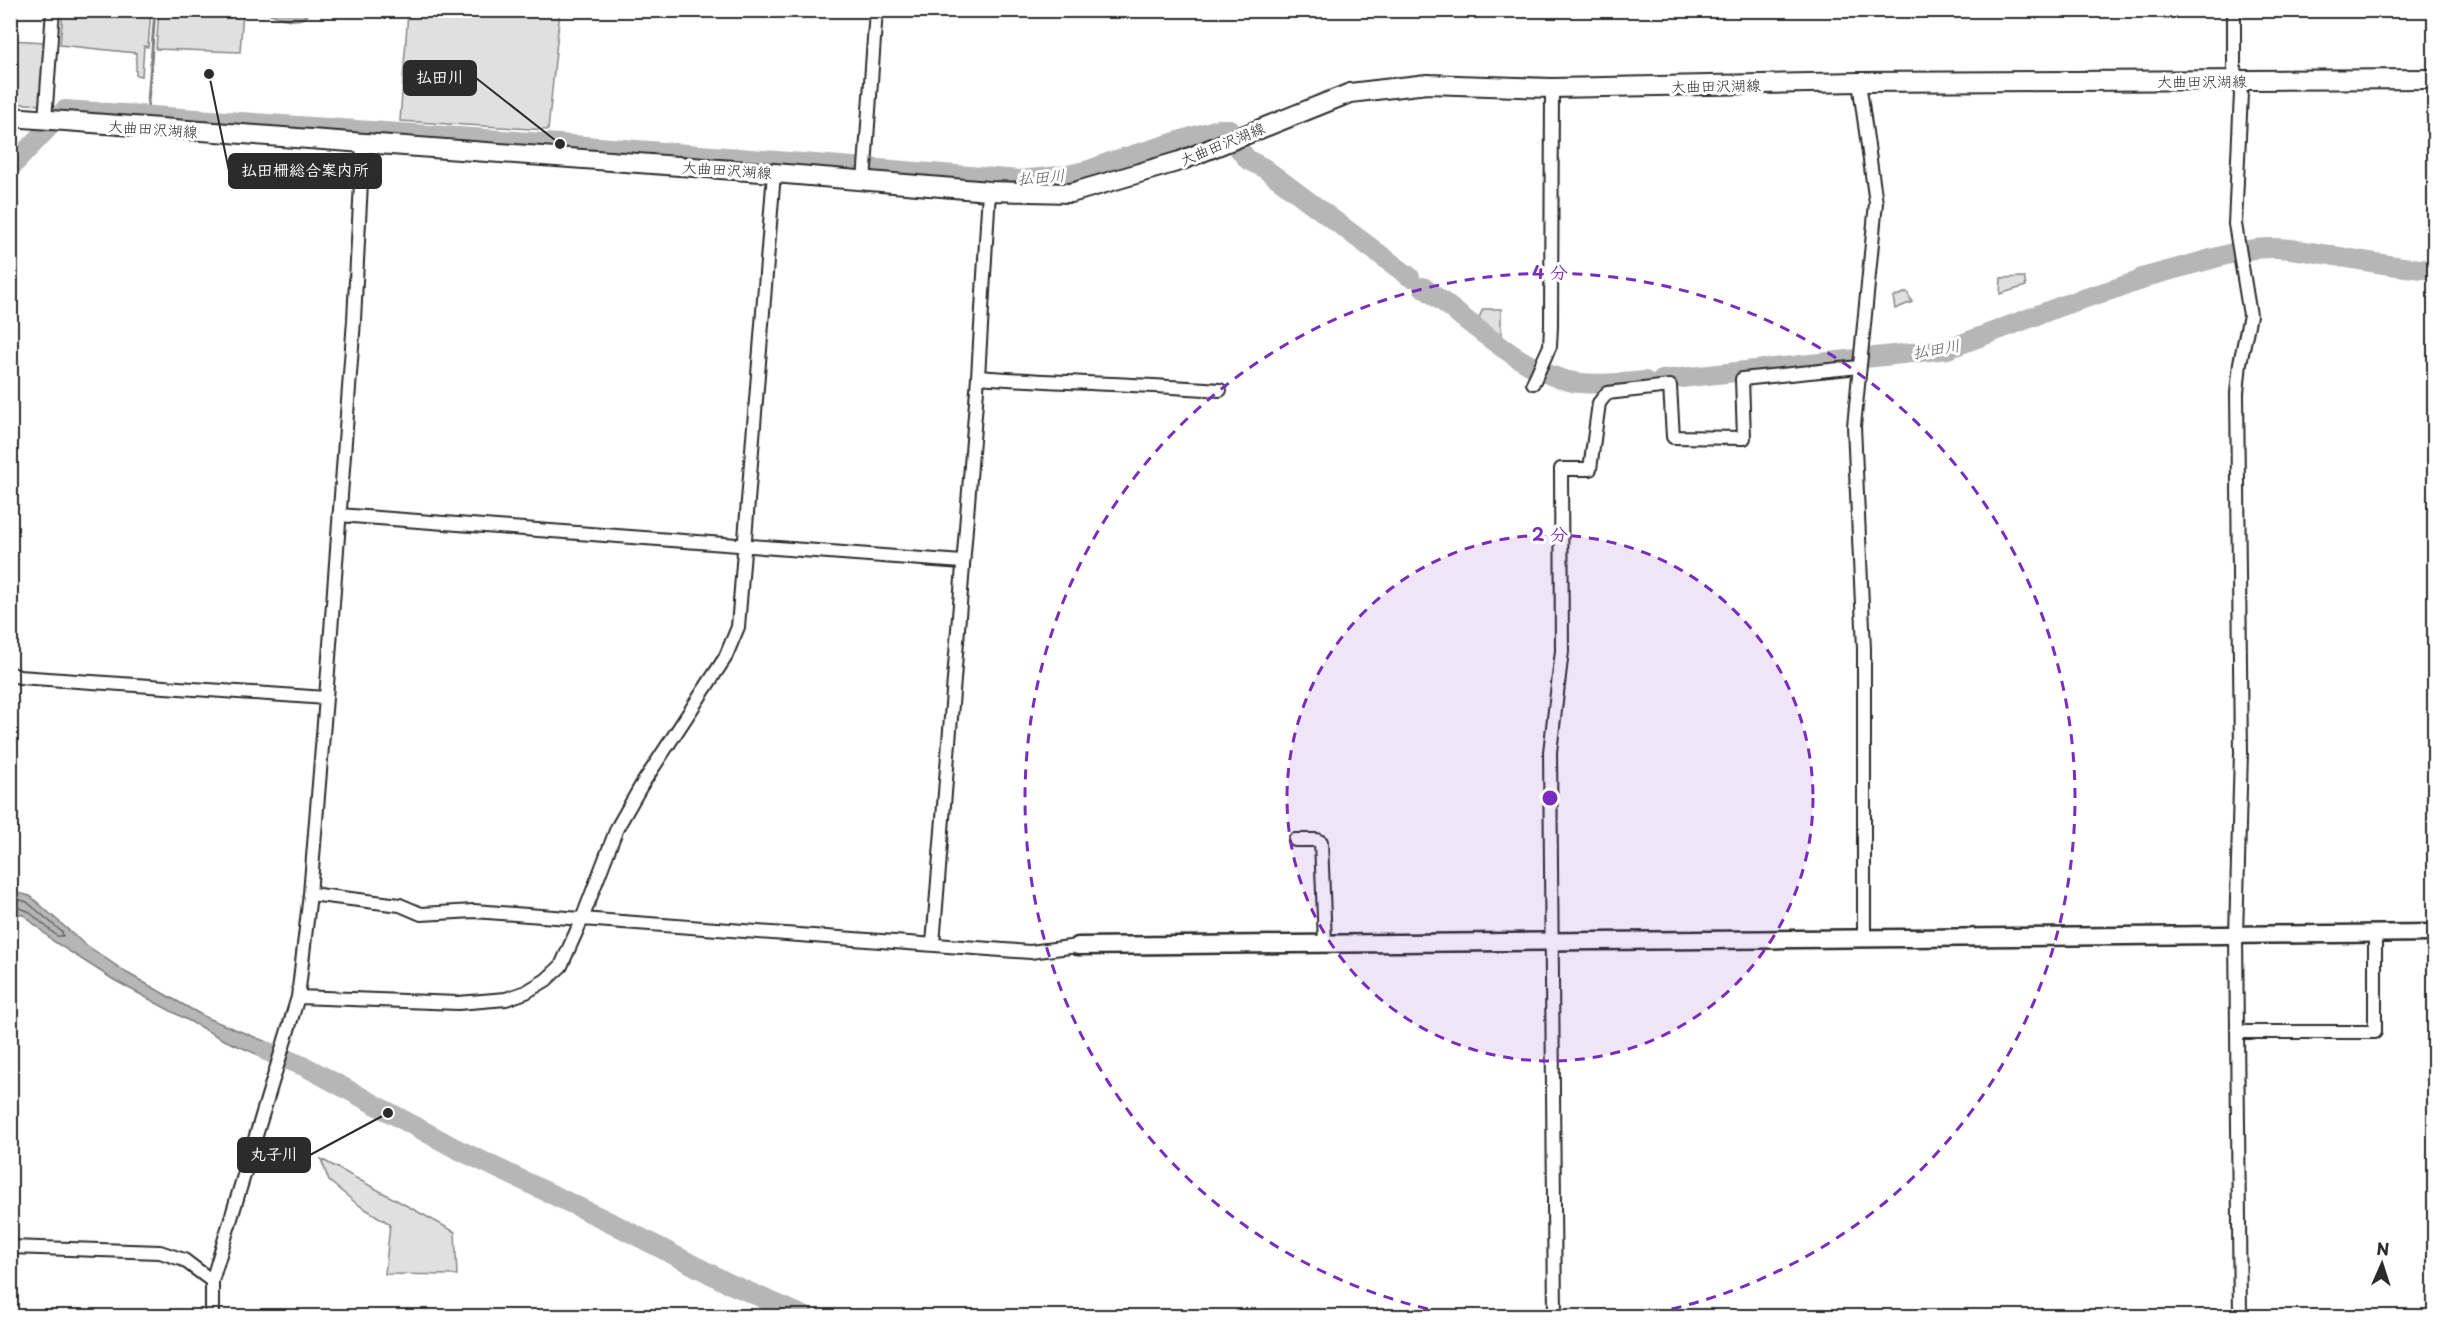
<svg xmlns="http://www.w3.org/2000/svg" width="2445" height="1327" font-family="'Playpen Sans','Klee One',sans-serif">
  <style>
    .green { fill: #e0e0e0; stroke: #868686; stroke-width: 1.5 }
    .water { fill: #b6b6b6; stroke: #7e7e7e; stroke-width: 1.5 }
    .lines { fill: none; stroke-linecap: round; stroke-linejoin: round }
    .shore { stroke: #636363; stroke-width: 1.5 }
    .stream { stroke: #7e7e7e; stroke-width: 3 }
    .river { stroke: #b6b6b6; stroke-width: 20 }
    .street-casing { stroke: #2b2b2b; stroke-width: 16 }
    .secondary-casing { stroke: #2b2b2b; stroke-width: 21 }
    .primary-casing { stroke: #2b2b2b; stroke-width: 22 }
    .street { stroke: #fff; stroke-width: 12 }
    .secondary { stroke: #fff; stroke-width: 16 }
    .primary { stroke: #fff; stroke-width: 18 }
    .ring { fill: none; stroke: #7b2cbf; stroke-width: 3; stroke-dasharray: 10 8 }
    .labels { text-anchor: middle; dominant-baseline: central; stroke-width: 6; stroke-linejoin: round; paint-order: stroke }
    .street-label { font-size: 15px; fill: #2b2b2b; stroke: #fff }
    .water-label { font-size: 16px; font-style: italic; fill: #5c5c5c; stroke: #fff }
    .centre { fill: #7b2cbf; stroke: #fff; stroke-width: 3 }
    .ring-label { font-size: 18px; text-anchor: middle; font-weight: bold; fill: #7b2cbf; stroke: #fff; stroke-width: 6; stroke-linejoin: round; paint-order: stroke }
    .leader { fill: none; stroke: #2b2b2b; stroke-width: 2 }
    .callout-dot { fill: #2b2b2b; stroke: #fff; stroke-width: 2 }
    .callout { fill: #2b2b2b; stroke: #2b2b2b; stroke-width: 2 }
    .callout-label { font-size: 16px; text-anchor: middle; font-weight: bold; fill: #fff }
  </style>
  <rect width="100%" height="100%" fill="#fff"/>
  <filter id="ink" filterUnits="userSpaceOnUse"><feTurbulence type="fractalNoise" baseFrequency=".0167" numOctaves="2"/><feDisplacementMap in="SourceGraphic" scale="12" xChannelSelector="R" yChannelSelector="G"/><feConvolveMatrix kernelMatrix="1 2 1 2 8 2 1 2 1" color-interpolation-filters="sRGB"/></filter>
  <g filter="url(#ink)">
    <!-- green -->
    <path class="green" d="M63,11H151L148,47L144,46L142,76L136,75V53L60,45Z
      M159,11H243L240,52L156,49Z
      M408,11H560L548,130L400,121Z
      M10,40L45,42L41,105L11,103Z
      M2024,277L2026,286L2000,294L2001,278Z
      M1907,292L1912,302L1895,309L1893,297Z
      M1483,309H1501V340L1478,320Z
      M321,1159L455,1232L457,1275L385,1274L390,1224L357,1204L329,1181Z"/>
    <!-- water -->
    <path class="water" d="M263,11H311C299,28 279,17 263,11Z
      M10,891L30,896L82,942L127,973L207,1018L292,1052L287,1067L224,1040L114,980L53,941L25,916L11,910Z"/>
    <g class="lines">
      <!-- shore -->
      <path class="shore" d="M10,897L27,902L62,932L63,936H57L28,911L10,905"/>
      <!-- stream -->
      <path class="stream" d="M147,115L155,10"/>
      <!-- river -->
      <path class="river" d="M1239,149L1248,160L1264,168L1410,277
        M10,168L65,110L560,144L1020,180L1068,175L1089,170L1110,162L1218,129H1229L1230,131
        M2248,250C2273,245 2298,250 2323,254C2360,260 2397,268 2434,270
        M1423,287C1467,318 1526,377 1580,383C1601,385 1625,383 1645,381
        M1662,380L1948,349L2064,305L2142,280V278L2233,253
        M266,1051L306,1067L455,1148L616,1225L728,1283L804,1316"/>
      <defs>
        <path id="street" d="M2234,10V68L2241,93L2235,224L2250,315L2240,363L2237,393L2241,752L2236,935L2240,1316
          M1859,82L1876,203L1854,426L1864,649V938
          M45,120L53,10
          M864,182L876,10
          M978,377C1059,383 1139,384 1220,390
          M1533,383L1550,346L1551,326L1552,88
          M339,515L962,562
          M10,673L19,677L326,698
          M1295,840H1317L1321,842L1325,943
          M310,894L400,905L421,914L474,911L1030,952L1078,946
          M933,944L978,377L989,191
          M298,997L458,1003L506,999L526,992L546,980L561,966L582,919L617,828L641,786L725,658L738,627L774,173
          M2238,1032H2375V934
          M10,1247L160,1252L184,1260L212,1281
          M212,1316V1281L298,997L310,894L326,698L354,320L363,143
          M1555,1316L1550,752L1562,651L1561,469H1590L1599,403L1607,393L1670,386L1673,437L1744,438L1742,379L1859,367"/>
        <path id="secondary" d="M1078,946L2434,933"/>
        <path id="primary" d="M10,117L774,173L989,191L1071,193L1180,161L1350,93L1427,84L1552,88L1859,82L2434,79"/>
      </defs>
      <!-- street casing -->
      <use href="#street" class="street-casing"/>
      <!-- secondary casing -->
      <use href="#secondary" class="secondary-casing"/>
      <!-- primary casing -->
      <use href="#primary" class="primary-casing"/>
      <!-- street -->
      <use href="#street" class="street"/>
      <!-- secondary -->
      <use href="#secondary" class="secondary"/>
      <!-- primary -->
      <use href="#primary" class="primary"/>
    </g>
  </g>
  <!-- distance rings -->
  <circle cx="1550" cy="798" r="263" fill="#7b2cbf" fill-opacity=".12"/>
  <g class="ring">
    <circle cx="1550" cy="798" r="263"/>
    <path d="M1463 1316A525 525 0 1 1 1637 1316"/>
  </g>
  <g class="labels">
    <!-- street labels -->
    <g class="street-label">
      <text x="2202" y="80">大曲田沢湖線</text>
      <text transform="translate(1716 85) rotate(-1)">大曲田沢湖線</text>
      <text transform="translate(153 128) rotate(4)">大曲田沢湖線</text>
      <text transform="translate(1222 143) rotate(-22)">大曲田沢湖線</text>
      <text transform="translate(727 169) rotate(4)">大曲田沢湖線</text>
    </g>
    <!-- water labels -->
    <g class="water-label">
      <text transform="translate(1041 176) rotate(-5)">払田川</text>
      <text transform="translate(1936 348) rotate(-10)">払田川</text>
    </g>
  </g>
  <circle cx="1550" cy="798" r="9" class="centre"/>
  <g class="ring-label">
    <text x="1550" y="279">4 分</text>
    <text x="1550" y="541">2 分</text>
  </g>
  <!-- callouts -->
  <path class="leader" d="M560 144L476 78M209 74L229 171M388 1113L310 1155"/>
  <g class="callout-dot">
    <circle cx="560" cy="144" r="6"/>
    <circle cx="209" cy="74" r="6"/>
    <circle cx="388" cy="1113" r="6"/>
  </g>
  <g class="callout">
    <rect x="404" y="61" width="72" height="34" rx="6"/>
    <rect x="229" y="154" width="152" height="34" rx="6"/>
    <rect x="238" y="1138" width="72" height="34" rx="6"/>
  </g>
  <g class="callout-label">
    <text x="440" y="83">払田川</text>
    <text x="305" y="176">払田柵総合案内所</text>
    <text x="274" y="1160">丸子川</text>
  </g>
  <!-- margin -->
  <rect width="2445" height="1327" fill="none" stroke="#fff" stroke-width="36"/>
  <rect x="18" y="18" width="2409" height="1291" fill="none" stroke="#2b2b2b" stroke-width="2" filter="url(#ink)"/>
  <!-- north arrow -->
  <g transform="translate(2382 1264) rotate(3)" stroke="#ffffff" stroke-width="4.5" paint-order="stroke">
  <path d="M0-4.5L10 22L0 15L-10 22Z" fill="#2b2b2b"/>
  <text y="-9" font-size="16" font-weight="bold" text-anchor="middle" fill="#2b2b2b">N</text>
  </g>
</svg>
